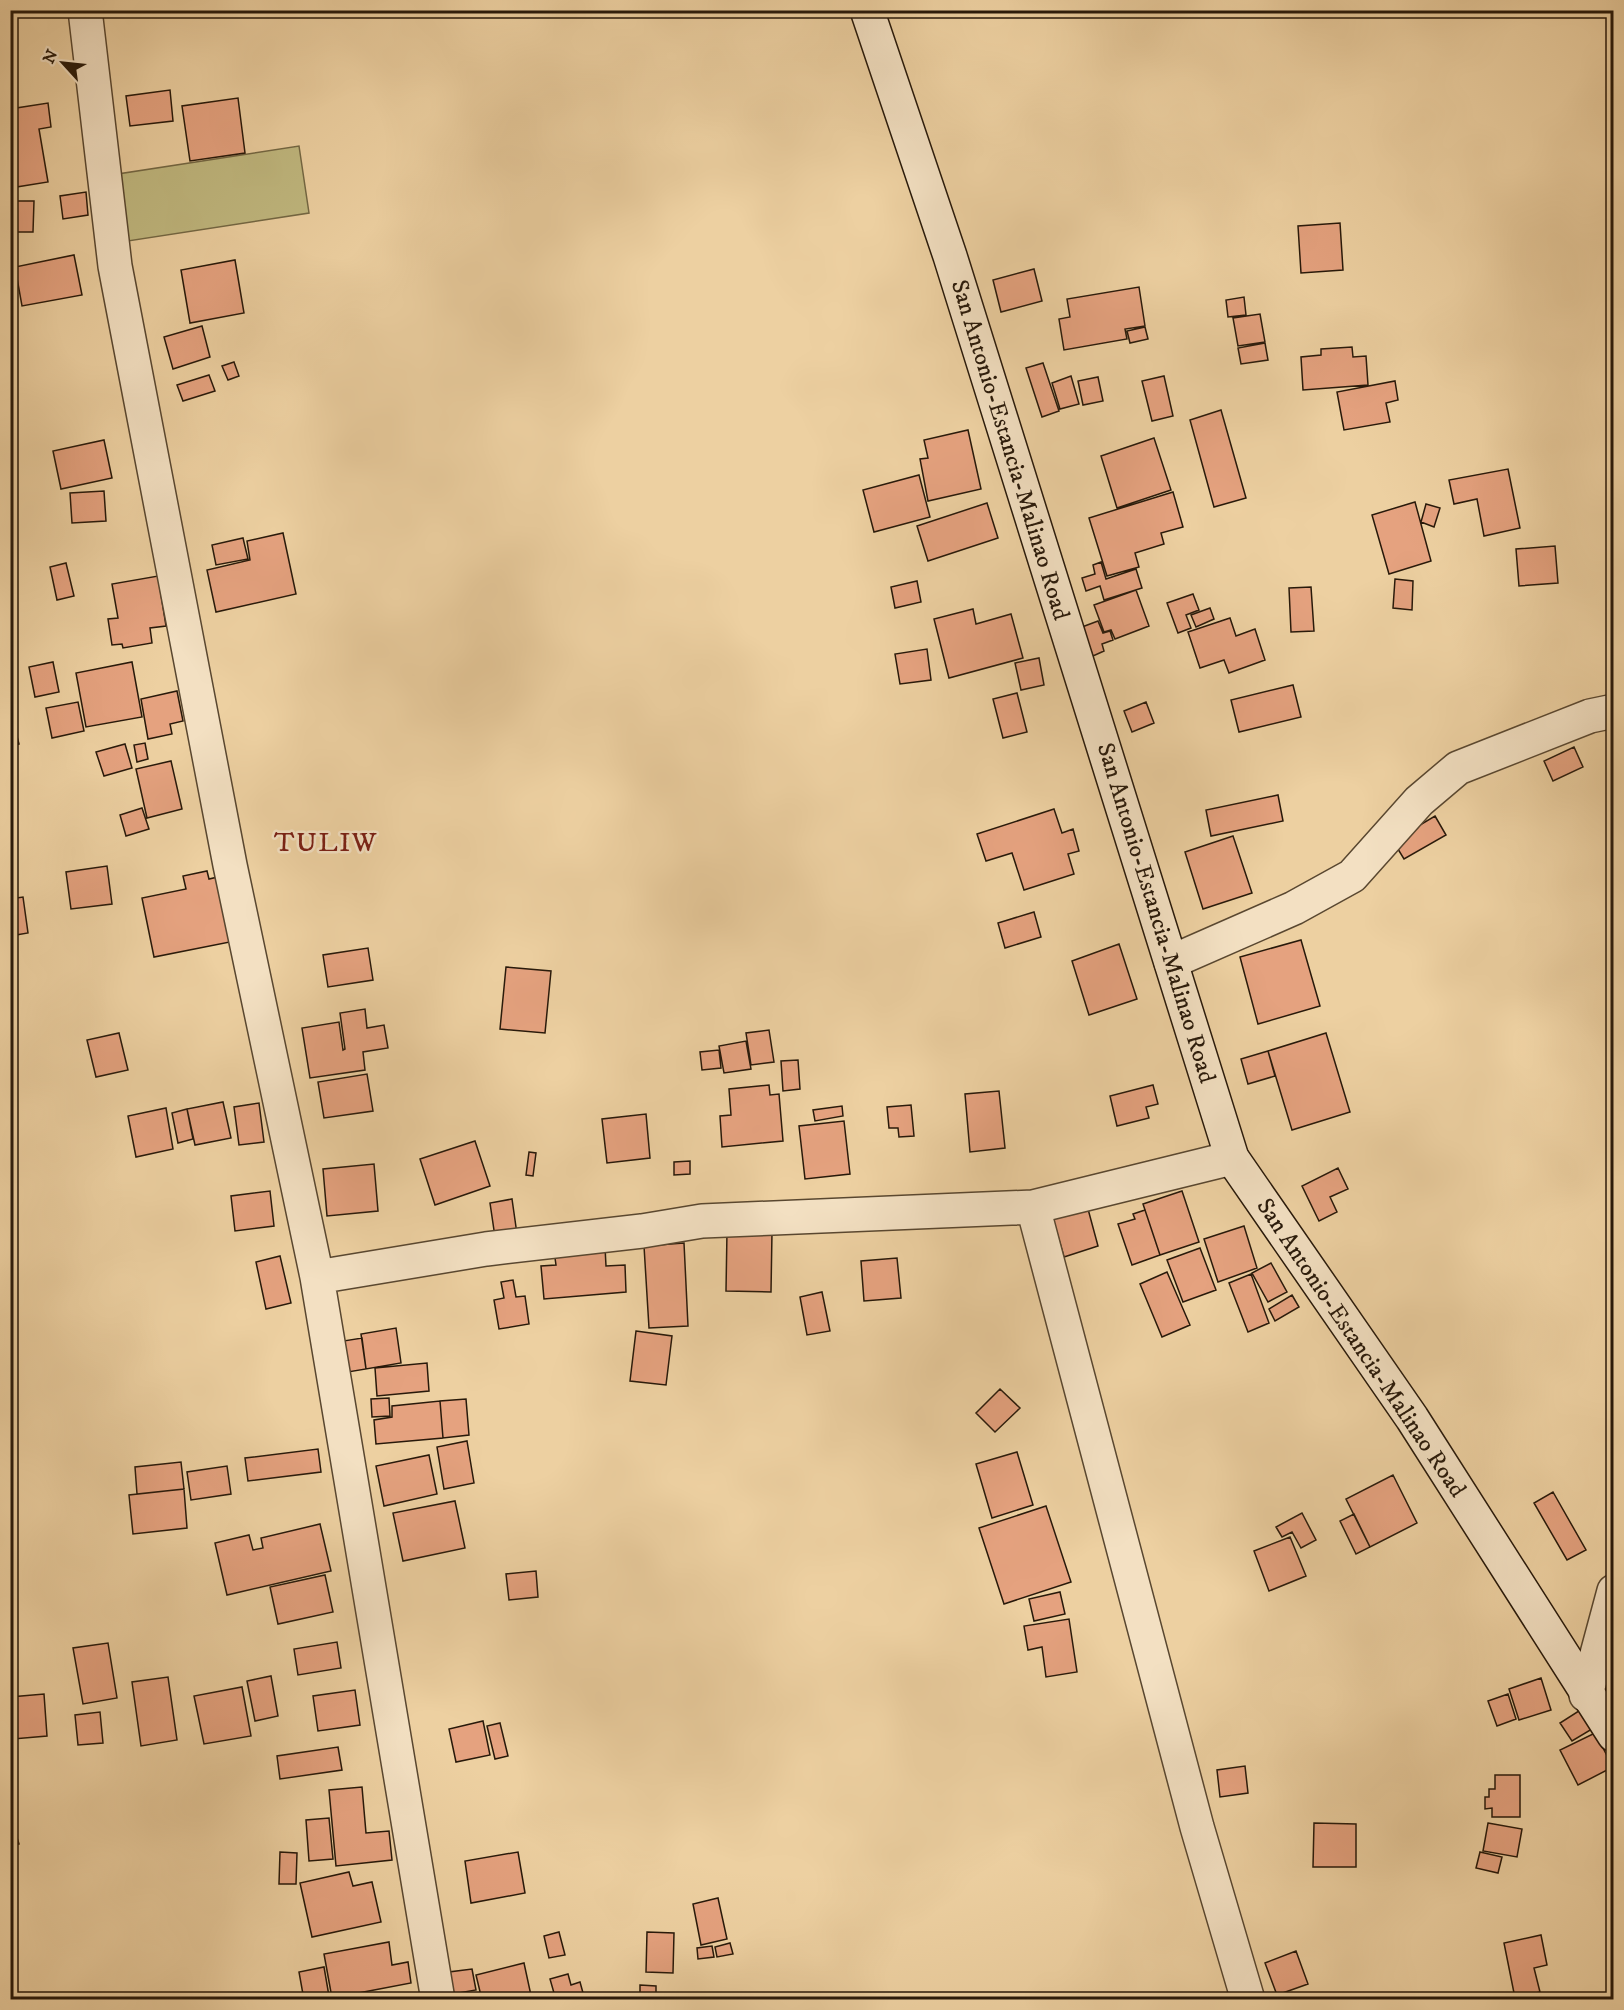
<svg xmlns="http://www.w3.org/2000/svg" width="1624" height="2010" font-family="'IM FELL DW Pica',serif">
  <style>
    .green { fill: #c0b87f; stroke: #746844; stroke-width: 1.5 }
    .building { fill: #e5a27f; stroke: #28190a; stroke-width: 1.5 }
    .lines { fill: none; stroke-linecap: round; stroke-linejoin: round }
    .street-casing { stroke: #594730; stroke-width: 36 }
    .secondary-casing { stroke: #28190a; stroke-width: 36 }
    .street { stroke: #f3e0c2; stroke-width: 33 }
    .secondary { stroke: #f3e0c2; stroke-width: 33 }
    .labels { text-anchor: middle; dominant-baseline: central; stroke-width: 5; stroke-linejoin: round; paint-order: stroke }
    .street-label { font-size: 24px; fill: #28190a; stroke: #f3e0c2 }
    .quarter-label { font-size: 27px; letter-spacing: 1.5px; fill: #7a1f14; stroke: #f3e0c2 }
  </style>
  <rect width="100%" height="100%" fill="#edd0a1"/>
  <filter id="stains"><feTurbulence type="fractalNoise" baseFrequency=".00333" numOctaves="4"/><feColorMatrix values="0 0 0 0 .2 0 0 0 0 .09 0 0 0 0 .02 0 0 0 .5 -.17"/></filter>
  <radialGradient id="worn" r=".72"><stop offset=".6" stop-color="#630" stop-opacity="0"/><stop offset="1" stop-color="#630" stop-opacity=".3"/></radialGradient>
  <!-- green -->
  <path class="green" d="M299,146L309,213L128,241L118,174Z"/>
  <!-- building -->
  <path class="building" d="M170,90L173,121L130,126L126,96Z
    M238,98L245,153L190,161L182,106Z
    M48,103L51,127L39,129L48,182L10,188V109Z
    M86,192L88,215L63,219L60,196Z
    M10,201H34L33,232H10Z
    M1340,223L1343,270L1301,273L1298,226Z
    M74,255L82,295L22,306L15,267Z
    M235,260L244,313L190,323L181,270Z
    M1034,269L1042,301L1001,312L993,280Z
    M1139,287L1145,326L1125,329L1127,339L1064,350L1059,319L1070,317L1067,299Z
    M1244,297L1246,315L1228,317L1226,300Z
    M1260,314L1265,342L1238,346L1233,318Z
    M202,326L210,357L173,369L164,337Z
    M1145,327L1148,339L1130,343L1127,331Z
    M1265,343L1268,360L1241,364L1238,348Z
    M1352,347L1353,357L1366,356L1368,385L1303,390L1301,357L1321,355V349Z
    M234,362L239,376L228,380L222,366Z
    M1043,363L1059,411L1042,417L1026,368Z
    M209,375L215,391L183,401L177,385Z
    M1071,376L1079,404L1060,409L1052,383Z
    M1164,376L1173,416L1152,421L1142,381Z
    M1098,377L1103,401L1083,405L1078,381Z
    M1395,381L1398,400L1386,403L1390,422L1344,430L1337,392Z
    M1221,410L1246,498L1214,507L1190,420Z
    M968,430L981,489L928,501L920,459L928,458L924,440Z
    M1154,438L1171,490L1117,508L1101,456Z
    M104,440L112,478L61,489L53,451Z
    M1508,469L1520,528L1484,536L1477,499L1454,504L1449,480Z
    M919,475L930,517L874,532L863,490Z
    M104,491L106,521L72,523L70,493Z
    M1173,492L1183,527L1161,533L1164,544L1135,553L1139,567L1107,576L1089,518Z
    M1415,502L1431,561L1389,574L1372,515Z
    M987,503L998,538L928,561L917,526Z
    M1426,504L1440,508L1434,527L1421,522Z
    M283,533L296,594L216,612L207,570L250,560L247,541Z
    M243,538L248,559L216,565L212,545Z
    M1555,546L1558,583L1519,586L1516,549Z
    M1101,562L1106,579L1136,569L1142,588L1104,600L1100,586L1086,591L1082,578L1095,574L1093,565Z
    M66,563L74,596L57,600L50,567Z
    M158,576L166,626L150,628L152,643L123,648L122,644L112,645L108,619L118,618L112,584Z
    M1395,579L1413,581L1412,610L1393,608Z
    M917,581L921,602L895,608L891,587Z
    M1311,587L1314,631L1291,632L1289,588Z
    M1136,590L1149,626L1115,639L1111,630L1104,632L1094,605Z
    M1193,594L1199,610L1186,615L1191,628L1178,633L1167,603Z
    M1210,608L1214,619L1196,627L1191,615Z
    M973,609L976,624L1011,614L1023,658L949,678L934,619Z
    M1230,618L1236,636L1255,629L1265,660L1229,673L1224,660L1200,668L1188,632Z
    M1098,621L1103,633L1110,631L1113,640L1102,644L1104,651L1093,656L1082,627Z
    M927,649L931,680L900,684L895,654Z
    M1039,658L1044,685L1021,690L1015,663Z
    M53,662L59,692L35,697L29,667Z
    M132,662L142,717L86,727L76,673Z
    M1293,685L1301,717L1239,732L1231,700Z
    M177,691L183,721L170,724L172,734L148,739L141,699Z
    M1017,693L1027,732L1003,738L993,699Z
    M78,702L84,731L52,738L46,708Z
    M1146,702L1154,723L1132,732L1124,711Z
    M14,725L19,744L10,747V726Z
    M145,743L148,759L137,762L134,745Z
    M125,744L132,768L104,776L96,752Z
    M1574,747L1583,767L1553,781L1544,761Z
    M171,761L182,809L147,818L136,769Z
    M1278,795L1283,821L1211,836L1206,810Z
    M142,808L149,829L126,836L120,815Z
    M1054,809L1062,833L1073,829L1079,851L1068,854L1074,874L1024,890L1012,853L986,861L977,834Z
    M1435,816L1446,835L1404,859L1393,841Z
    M1233,836L1252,893L1203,909L1185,852Z
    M107,866L112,904L71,909L66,872Z
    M207,871L209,879L222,876L235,941L154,957L142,898L186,889L183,876Z
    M23,897L28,933L10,936V899Z
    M1034,912L1041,937L1005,948L998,923Z
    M1301,940L1320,1006L1258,1024L1240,957Z
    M1119,944L1137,999L1089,1015L1072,961Z
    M368,948L373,980L328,987L323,955Z
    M506,967L551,971L545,1033L500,1029Z
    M365,1009L367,1028L384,1025L388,1048L363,1052L365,1070L310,1078L302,1028L339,1022L343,1050L345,1049L340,1013Z
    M769,1030L774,1062L751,1065L746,1033Z
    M119,1033L128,1070L96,1077L87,1040Z
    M1326,1033L1350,1112L1292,1130L1268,1051Z
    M746,1041L751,1069L724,1073L719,1046Z
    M719,1050L721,1068L702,1070L700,1052Z
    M1268,1051L1275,1076L1248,1084L1241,1059Z
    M798,1060L800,1089L783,1091L781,1061Z
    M367,1074L373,1111L324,1118L318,1082Z
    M769,1085L770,1095L779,1094L783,1141L722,1147L720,1116L731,1115L729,1089Z
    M1153,1085L1158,1104L1146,1107L1149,1118L1117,1126L1110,1096Z
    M999,1091L1005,1148L970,1152L965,1094Z
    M223,1102L231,1138L195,1145L187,1109Z
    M259,1103L264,1142L239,1145L234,1107Z
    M911,1105L914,1136L899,1137L898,1128H889L887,1107Z
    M842,1106L843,1116L815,1121L813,1110Z
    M166,1108L173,1149L136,1157L128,1116Z
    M187,1109L193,1139L178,1143L172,1113Z
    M646,1114L650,1158L607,1163L602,1119Z
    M844,1121L850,1174L805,1179L799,1126Z
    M475,1141L490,1186L435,1205L420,1159Z
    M529,1152L536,1153L533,1176L526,1175Z
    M690,1161V1174L674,1175V1162Z
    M374,1164L378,1211L327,1216L323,1169Z
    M1338,1168L1348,1189L1330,1197L1337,1212L1319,1221L1302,1186Z
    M270,1191L274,1226L235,1231L231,1196Z
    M1182,1191L1199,1242L1160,1255L1143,1204Z
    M512,1199L517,1234L495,1237L490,1203Z
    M1088,1209L1098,1246L1064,1257L1053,1219Z
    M1145,1210L1160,1255L1132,1265L1118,1224L1135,1219L1133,1214Z
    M1244,1226L1257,1268L1218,1282L1204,1239Z
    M727,1231L772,1232L771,1292L726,1291Z
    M684,1243L688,1326L649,1328L644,1246Z
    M605,1247L606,1266L625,1265L626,1292L544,1299L541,1266L556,1265L554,1251Z
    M1200,1248L1216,1290L1183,1302L1167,1260Z
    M280,1256L291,1303L266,1309L256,1262Z
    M897,1258L901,1298L864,1301L861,1261Z
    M1271,1263L1287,1292L1268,1302L1252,1273Z
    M1167,1272L1190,1325L1162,1337L1140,1284Z
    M1251,1274L1269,1323L1248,1332L1229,1283Z
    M513,1280L516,1297L525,1296L529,1324L499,1329L494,1300L504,1298L501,1282Z
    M822,1292L830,1331L807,1335L800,1297Z
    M1292,1295L1299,1307L1275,1321L1269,1309Z
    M396,1328L401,1363L366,1369L361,1334Z
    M636,1331L672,1336L666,1385L630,1381Z
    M362,1338L366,1369L342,1373L337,1342Z
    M427,1363L429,1391L377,1396L375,1368Z
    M1000,1389L1020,1408L995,1432L976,1413Z
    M389,1398L390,1416L372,1417L371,1399Z
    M466,1399L469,1435L443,1438L440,1401Z
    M440,1401L443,1438L376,1444L374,1420L392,1417V1406Z
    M467,1441L474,1483L444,1489L437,1447Z
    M318,1449L321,1472L248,1481L245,1458Z
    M1017,1452L1033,1505L992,1518L976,1464Z
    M429,1455L437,1494L384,1506L376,1466Z
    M181,1462L184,1489L137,1494L135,1467Z
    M227,1466L231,1494L191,1500L187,1472Z
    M1393,1475L1417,1523L1370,1547L1346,1499Z
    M184,1489L187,1528L133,1534L129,1495Z
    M1553,1492L1586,1550L1567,1560L1534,1503Z
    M455,1501L465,1548L403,1561L393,1513Z
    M1046,1506L1071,1582L1004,1604L979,1528Z
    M1302,1513L1316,1540L1301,1548L1292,1532L1282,1537L1276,1527Z
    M1354,1514L1370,1547L1356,1554L1340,1521Z
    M320,1524L331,1571L227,1595L215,1543L249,1535L253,1550L263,1548L261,1538Z
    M1290,1537L1306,1576L1269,1591L1254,1551Z
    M536,1571L538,1597L509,1600L506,1574Z
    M325,1575L333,1612L278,1624L270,1587Z
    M1060,1592L1065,1614L1034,1621L1029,1599Z
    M1069,1619L1077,1672L1046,1677L1042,1647L1028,1650L1024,1626Z
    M337,1642L341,1668L298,1675L294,1649Z
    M108,1643L117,1698L83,1704L73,1648Z
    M271,1676L278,1716L255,1721L247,1681Z
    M168,1677L177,1740L141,1746L132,1682Z
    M1541,1678L1551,1710L1519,1720L1509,1689Z
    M242,1687L251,1736L204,1744L194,1696Z
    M355,1690L360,1725L318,1731L313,1696Z
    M44,1694L47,1736L13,1739L10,1697Z
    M1508,1694L1516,1719L1497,1726L1488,1701Z
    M1585,1707L1597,1726L1572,1741L1560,1723Z
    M100,1712L103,1743L78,1745L75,1715Z
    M483,1721L490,1755L456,1762L449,1729Z
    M500,1723L508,1756L495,1759L487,1726Z
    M1595,1733L1613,1767L1578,1785L1560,1750Z
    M338,1747L342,1770L280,1779L277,1756Z
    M1245,1766L1248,1793L1220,1797L1217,1770Z
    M1495,1775H1520V1817H1492V1808L1485,1809V1797H1489V1789H1495Z
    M362,1787L366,1833L389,1831L392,1860L336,1866L329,1790Z
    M10,1815L19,1844L10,1846Z
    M329,1818L333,1859L309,1861L306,1820Z
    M1314,1823L1356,1824V1867H1313Z
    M1488,1823L1522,1829L1517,1857L1483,1851Z
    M280,1852L297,1853L296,1884H279Z
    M518,1852L525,1893L471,1903L465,1861Z
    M1480,1852L1502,1857L1498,1873L1476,1868Z
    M349,1872L353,1886L372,1882L381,1922L312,1937L300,1883Z
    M718,1898L727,1939L701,1945L693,1904Z
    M559,1932L565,1955L549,1958L544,1936Z
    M647,1932L674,1933L673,1973L646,1972Z
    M1541,1935L1547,1965L1534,1968L1540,1992L1515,1998L1504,1943Z
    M389,1942L392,1965L408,1962L411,1983L332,1998L324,1954Z
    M730,1943L733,1954L717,1957L715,1947Z
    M712,1946L714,1957L698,1959L697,1948Z
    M1296,1951L1308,1984L1277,1995L1265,1963Z
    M524,1963L532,2000H482L476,1975Z
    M324,1967L329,1996L304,2000L299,1972Z
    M472,1969L476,1990L453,1994L449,1972Z
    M568,1974L571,1985L580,1982L585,2000H556L550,1979Z
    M640,1985L656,1986V2000H640Z"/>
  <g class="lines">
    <defs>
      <path id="street" d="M85,10L115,266L230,865L317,1277L438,2000
        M1171,962L1294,908L1352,876L1419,801L1458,768L1590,716L1614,711
        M1033,1207L1197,1827L1248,2000
        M317,1277L486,1249L642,1231L702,1221L1033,1207L1232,1158
        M1586,1695L1614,1591"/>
      <path id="secondary" d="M867,10L950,256L1232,1158L1412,1418L1614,1735"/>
    </defs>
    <!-- street casing -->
    <use href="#street" class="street-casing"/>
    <!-- secondary casing -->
    <use href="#secondary" class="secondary-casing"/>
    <!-- street -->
    <use href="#street" class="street"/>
    <!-- secondary -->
    <use href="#secondary" class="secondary"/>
  </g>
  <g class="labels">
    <!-- street labels -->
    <g class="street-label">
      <text transform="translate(1010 450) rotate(73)">San Antonio-Estancia-Malinao Road</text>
      <text transform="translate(1156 913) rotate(73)">San Antonio-Estancia-Malinao Road</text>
      <text transform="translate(1361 1348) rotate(56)">San Antonio-Estancia-Malinao Road</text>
    </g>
    <!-- quarter labels -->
    <g class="quarter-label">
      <text x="326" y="843">TULIW</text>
    </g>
  </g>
  <!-- margin -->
  <rect width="1624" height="2010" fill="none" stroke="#edd0a1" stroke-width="36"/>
  <rect x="12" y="12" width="1600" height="1986" fill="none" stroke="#28190a" stroke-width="3"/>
  <rect x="18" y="18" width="1588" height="1974" fill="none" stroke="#28190a" stroke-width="1.5"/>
  <!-- north arrow -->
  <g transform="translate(63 63) rotate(297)" stroke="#f3e0c2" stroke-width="4.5" paint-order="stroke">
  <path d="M0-4.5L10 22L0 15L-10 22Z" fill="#28190a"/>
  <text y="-9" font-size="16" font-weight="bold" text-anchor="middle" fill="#28190a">N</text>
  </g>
  <rect width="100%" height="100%" filter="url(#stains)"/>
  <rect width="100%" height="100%" fill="url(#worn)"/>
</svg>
